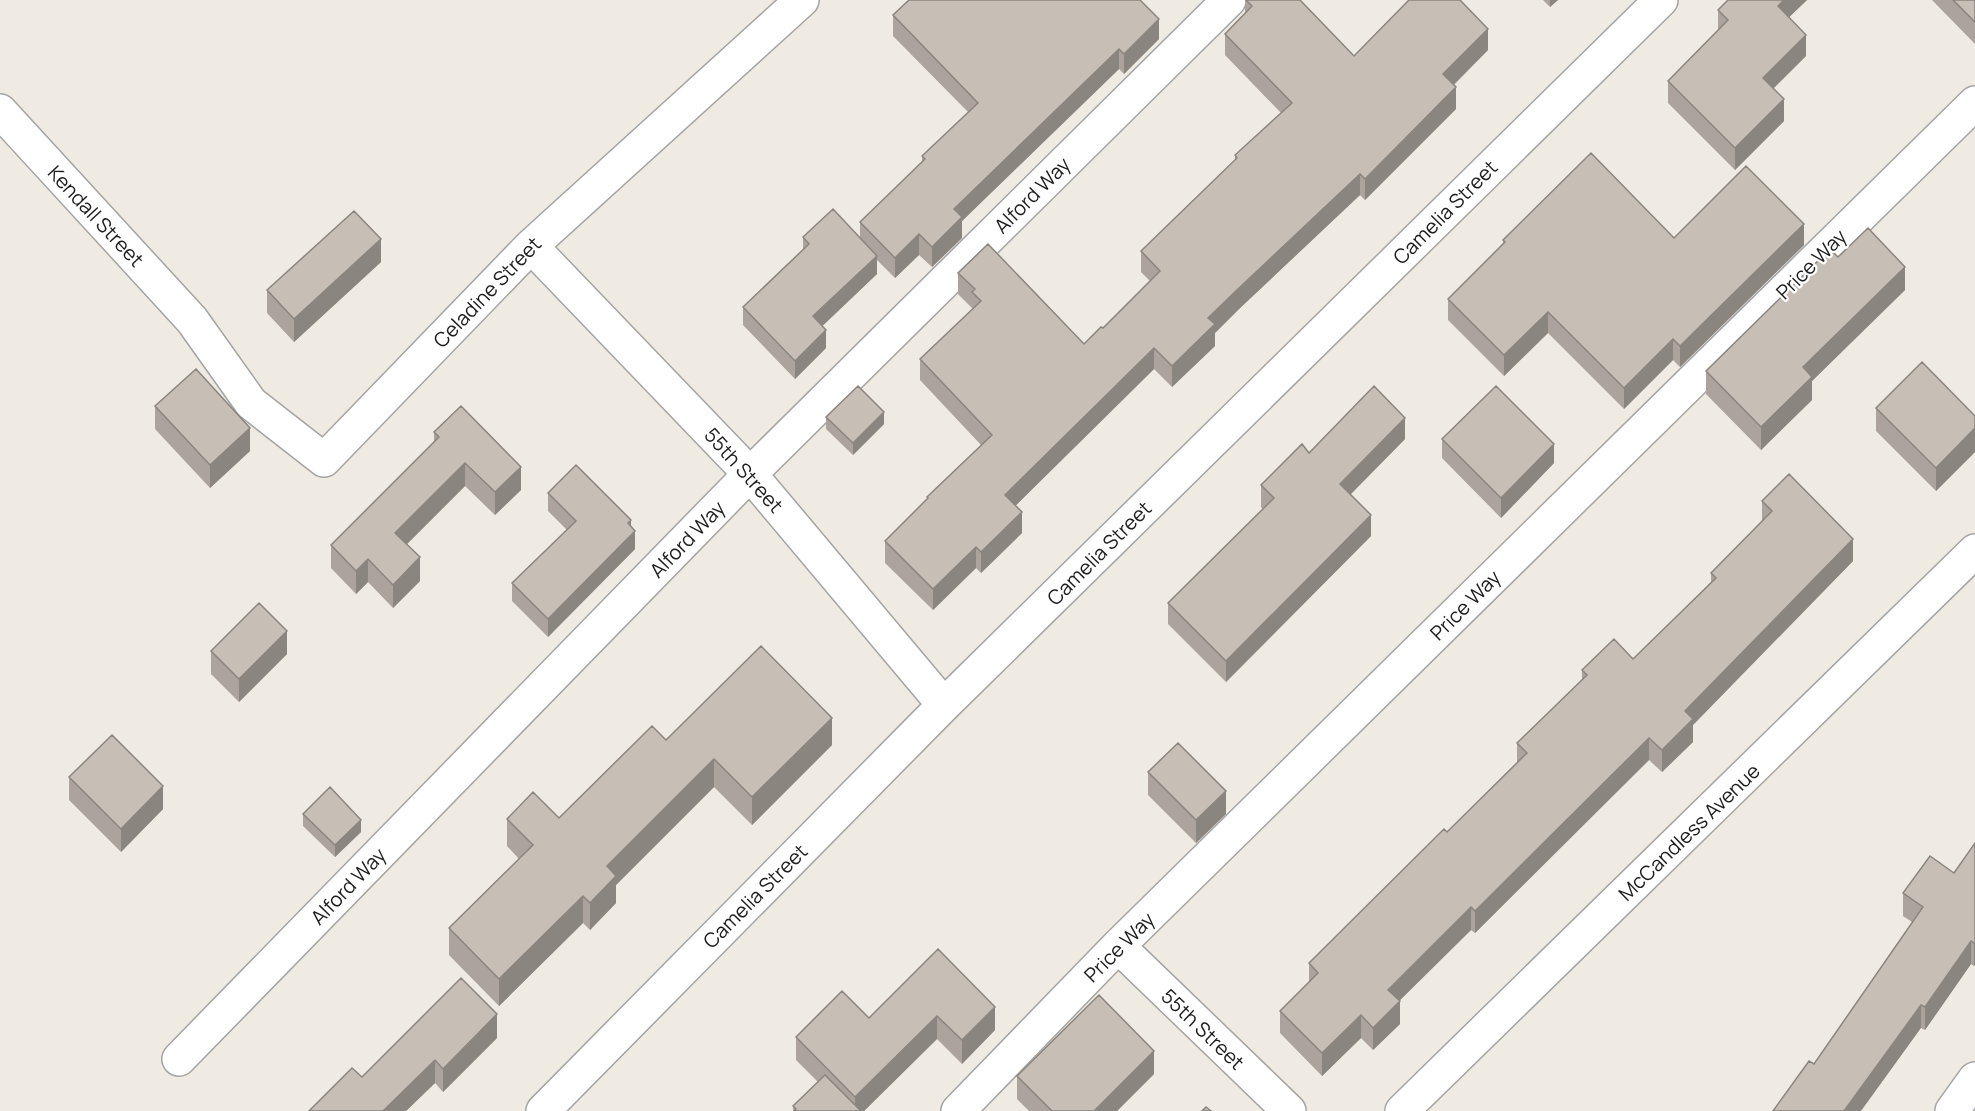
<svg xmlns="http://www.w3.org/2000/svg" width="1975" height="1111" font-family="Manrope,sans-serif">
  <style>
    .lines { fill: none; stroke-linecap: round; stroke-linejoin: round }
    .minor-casing { stroke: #a4a4a4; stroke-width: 36 }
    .minor { stroke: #fff; stroke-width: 33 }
    .wall { fill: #aba39c }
    .shaded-wall { fill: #8b857f }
    .building { fill: #c7beb5; stroke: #8b857f; stroke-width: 1.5 }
    .labels { text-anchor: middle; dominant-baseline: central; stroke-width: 4.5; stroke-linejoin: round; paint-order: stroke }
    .street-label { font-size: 20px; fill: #1d1d1d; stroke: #fff }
  </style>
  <rect width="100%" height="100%" fill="#efebe2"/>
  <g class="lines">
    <defs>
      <path id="minor" d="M0,111L192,320L251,403L324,460L531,246L802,0
        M531,246L750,474L944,705
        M1118,946L1289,1111
        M179,1059L750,474L1229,0
        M543,1111L944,705L1661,0
        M958,1111L1118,946L1975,103
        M1402,1111L1975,551
        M1952,1111L1975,1079"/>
    </defs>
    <!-- minor casing -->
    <use href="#minor" class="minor-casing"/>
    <!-- minor -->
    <use href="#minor" class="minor"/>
  </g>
  <!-- wall -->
  <path class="wall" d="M1245,0H1300L1354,56L1488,50L1454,85L1456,109L1365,200L1360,195L1239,309L1215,333V346L1172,387L1154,369L1015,506L1022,533L981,573L976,568L933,610L885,563V541L927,499V497L981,445L920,380V359L972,310V308L958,294V273L1084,344L1103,328L1150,281L1141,272V251L1235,160V155L1281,113L1225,55V34L1245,13Z
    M1543,0H1558L1550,7Z
    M1728,0H1807L1789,17L1806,56L1773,88L1784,121L1735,170L1668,103V81L1718,30V10Z
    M1932,0H1975V44Z
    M893,15L1159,39L1124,74L1119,69L962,221V238L932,267L919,255L895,278L877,260V274L822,326L826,348L795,379L743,325V307L803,250V237L860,238V222L922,162V156L968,112L893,36Z
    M1674,238L1804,245L1680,367L1673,360L1624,409L1548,333L1504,376L1448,320V299L1503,244V240Z
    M1838,257L1905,290L1812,381V400L1761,450L1706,394V371Z
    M381,262L294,342L267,313V290Z
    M155,406L250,451L210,488L155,429Z
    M1876,408L1975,416V452L1936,491L1876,431Z
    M826,417L884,424L853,455L826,429Z
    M434,432L521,490L495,515L465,486L407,544L420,581L393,608L368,582L356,594L331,568V545L434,442Z
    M1405,439L1351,494L1371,536L1226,682L1168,624V603L1263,509L1261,507V485L1309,453Z
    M1442,439L1554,463L1501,518L1442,458Z
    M548,493L631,526L635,549L548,637L512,601V583L567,530L548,511Z
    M1762,501L1853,561L1693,725V742L1662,772L1649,760L1475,933L1471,930L1399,1001L1400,1024L1373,1050L1361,1038L1322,1076L1280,1033V1011L1309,982V963L1447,832L1517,763V743L1582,680V670L1633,659L1711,582V573L1762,521Z
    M211,651L287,654L239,702L211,674Z
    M666,740L832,745L752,825L714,787L616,885V903L590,930L583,923L499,1006L449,955V928L519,859L507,846V819L559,818Z
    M1148,772L1226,814L1196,843L1148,795Z
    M69,777L163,809L121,852L69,800Z
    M303,814L361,832L335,857L303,826Z
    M1975,843V965L1974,966L1971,964L1925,1030L1921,1028L1814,1064L1912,922L1903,916V893L1954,873Z
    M938,949L995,1030L962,1064L937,1039L864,1111H793V1106L818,1082L796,1060V1037L869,1018Z
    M497,1038L443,1092L435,1083L406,1111H309L362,1077Z
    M1154,1074L1117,1111H1029L1017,1099V1076Z"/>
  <!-- shaded-wall -->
  <path class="shaded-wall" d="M1550,0H1558L1550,7Z
    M1784,0H1807L1778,28V6Z
    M1159,19V39L1124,74V54Z
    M1488,29V50L1443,95V74Z
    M1806,35V56L1763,99V78Z
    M1119,49V69L962,221V238L932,267V247L954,209Z
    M1456,87V109L1365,200V179Z
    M1784,99V121L1735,170V148Z
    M1360,174V195L1239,309L1215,333V346L1172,387V366L1208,318L1239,288Z
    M1804,224V245L1680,367V346Z
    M919,234V255L895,278V258Z
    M381,239V262L294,342V319Z
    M877,256V274L813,335V316Z
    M1905,267V290L1812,381V400L1761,450V427L1803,367Z
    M1548,312V333L1504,376V355Z
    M826,330V348L795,379V361Z
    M1673,339V360L1624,409V388Z
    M1154,348V369L1005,516V495Z
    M884,412V424L853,455V443Z
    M1405,418V439L1340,505V484Z
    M250,428V451L210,488V465Z
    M1975,428V452L1936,491V468Z
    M1554,444V463L1501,518V498Z
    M465,463V486L395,556V533Z
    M521,467V490L495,515V492Z
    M1022,512V533L981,573V552Z
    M1371,515V536L1226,682V661Z
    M631,520V536L635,531V549L548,637V619Z
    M1853,539V561L1693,725V742L1662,772V750L1685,711Z
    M976,547V568L933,610V589Z
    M420,557V581L393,608V585Z
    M368,559V582L356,594V571Z
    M287,631V654L239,702V679Z
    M832,718V745L752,825V797Z
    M1649,738V760L1475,933V911Z
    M714,759V787L616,885V903L590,930V903L607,866Z
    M163,786V809L121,852V829Z
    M1226,791V814L1196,843V820Z
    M361,820V832L335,857V845Z
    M583,896V923L499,1006V979Z
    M1471,907V930L1388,1012V990Z
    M1971,941V964L1925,1030V1007Z
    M1975,942V965L1974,966V943Z
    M1400,1001V1024L1373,1050V1028Z
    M1921,1005V1028L1861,1111H1844Z
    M995,1007V1030L962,1064V1040Z
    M497,1014V1038L443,1092V1069Z
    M1361,1015V1038L1322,1076V1053Z
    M937,1016V1039L864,1111H855V1097Z
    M1154,1051V1074L1117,1111H1094Z
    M435,1060V1083L406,1111H383Z"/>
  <!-- building -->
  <path class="building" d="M909,0H1140L1159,19L1124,54L1119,49L954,209L962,217L932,247L919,234L895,258L860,222L925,159L922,156L978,103L893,15Z
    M1246,0H1300L1354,56L1409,0H1460L1488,29L1443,74L1456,87L1365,179L1360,174L1239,288L1208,318L1215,324L1172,366L1154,348L1005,495L1022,512L981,552L976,547L933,589L885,541L928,498L927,497L992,435L920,359L981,301L972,292L975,289L958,273L988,244L1084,344L1101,327L1103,328L1160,271L1141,251L1237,158L1235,155L1292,103L1225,34L1252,6Z
    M1728,0H1784L1778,6L1806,35L1763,78L1784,99L1735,148L1668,81L1728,20L1718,10Z
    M1953,0H1975V22Z
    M1591,153L1674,238L1746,166L1804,224L1680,346L1673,339L1624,388L1548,312L1504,355L1448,299L1505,242L1503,240Z
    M833,209L877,256L813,316L826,330L795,361L743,307L809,244L803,237Z
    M354,211L381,239L294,319L267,290Z
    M1868,228L1905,267L1803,367L1812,377L1761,427L1706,371L1830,249L1838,257Z
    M1922,362L1975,416V428L1936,468L1876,408Z
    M196,369L250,428L210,465L155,406Z
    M858,386L884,412L853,443L826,417Z
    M1374,386L1405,418L1340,484L1371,515L1226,661L1168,603L1274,498L1261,485L1302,444L1309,453Z
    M1496,386L1554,444L1501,498L1442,439Z
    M461,406L521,467L495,492L465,463L395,533L420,557L393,585L368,559L356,571L331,545L439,437L434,432Z
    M576,465L631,520L628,523L635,531L548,619L512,583L576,521L548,493Z
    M1789,474L1853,539L1685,711L1693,719L1662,750L1649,738L1475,911L1471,907L1388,990L1400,1001L1373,1028L1361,1015L1322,1053L1280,1011L1318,973L1309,963L1444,829L1447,832L1527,753L1517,743L1587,675L1582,670L1614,639L1633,659L1716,578L1711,573L1772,511L1762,501Z
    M259,603L287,631L239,679L211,651Z
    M761,646L832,718L752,797L714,759L607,866L616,876L590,903L583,896L499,979L449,928L533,845L507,819L533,792L559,818L652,726L666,740Z
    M112,735L163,786L121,829L69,777Z
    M1178,743L1226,791L1196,820L1148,772Z
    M330,787L361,820L335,845L303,814Z
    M1975,843V942L1974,943L1971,941L1925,1007L1921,1005L1844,1111H1773L1809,1061L1814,1064L1923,907L1903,893L1930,856L1954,873Z
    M938,949L995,1007L962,1040L937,1016L855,1097L796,1037L842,991L869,1018Z
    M461,978L497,1014L443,1069L435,1060L383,1111H309L352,1068L362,1077Z
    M1099,995L1154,1051L1094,1111H1052L1017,1076Z
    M825,1075L861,1111H794L796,1109L793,1106Z
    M1206,1107L1211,1111H1202Z"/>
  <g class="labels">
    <!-- street labels -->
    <g class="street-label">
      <text transform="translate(1032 195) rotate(-45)">Alford Way</text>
      <text transform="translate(1445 212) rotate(-45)">Camelia Street</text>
      <text transform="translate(96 216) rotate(47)">Kendall Street</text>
      <text transform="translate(1811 264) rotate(-45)">Price Way</text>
      <text transform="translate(487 292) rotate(-46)">Celadine Street</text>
      <text transform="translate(744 470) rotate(48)">55th Street</text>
      <text transform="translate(687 539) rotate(-46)">Alford Way</text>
      <text transform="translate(1099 553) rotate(-45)">Camelia Street</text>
      <text transform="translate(1465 605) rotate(-45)">Price Way</text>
      <text transform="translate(1689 832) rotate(-44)">McCandless Avenue</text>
      <text transform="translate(348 886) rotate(-46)">Alford Way</text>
      <text transform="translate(755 896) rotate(-45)">Camelia Street</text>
      <text transform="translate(1119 947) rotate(-45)">Price Way</text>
      <text transform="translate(1203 1029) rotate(44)">55th Street</text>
    </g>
  </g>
</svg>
